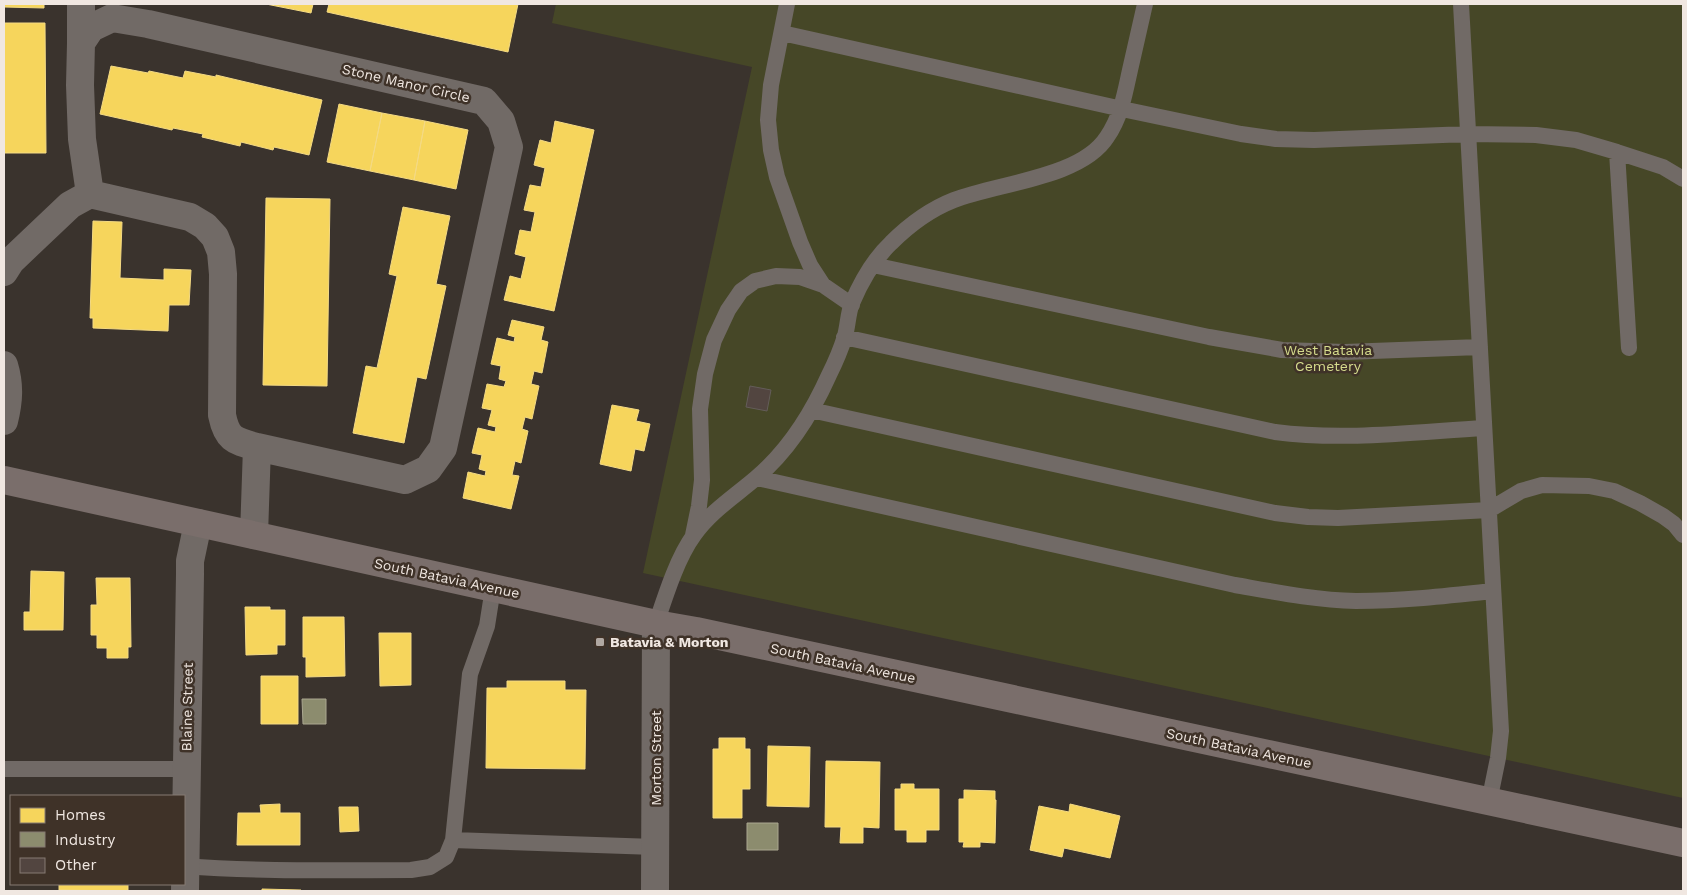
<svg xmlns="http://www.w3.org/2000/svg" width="1687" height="895" font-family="'Work Sans',sans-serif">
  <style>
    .green { fill: #464727 }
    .homes { fill: #f6d55c; stroke: #f4da84 }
    .industry { fill: #8c8c6e; stroke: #aaa790 }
    .building { fill: #524540; stroke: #645d59 }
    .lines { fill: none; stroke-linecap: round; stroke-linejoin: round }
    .service { stroke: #716a66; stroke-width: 16 }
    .minor { stroke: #716a66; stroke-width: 28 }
    .primary { stroke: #7a6e6b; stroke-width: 28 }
    .poi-dot { fill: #b0a8a2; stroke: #3f3228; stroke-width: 2 }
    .labels { text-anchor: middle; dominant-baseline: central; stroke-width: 5; stroke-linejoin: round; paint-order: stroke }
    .street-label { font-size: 14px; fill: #f0e7e1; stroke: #3f3228 }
    .park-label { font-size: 14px; fill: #d6dc8d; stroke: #3f3228 }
    .poi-label { font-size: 14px; font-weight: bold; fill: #f0e7e1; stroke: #3f3228; text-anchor: start }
  </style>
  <rect width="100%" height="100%" fill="#3a332d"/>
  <!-- green -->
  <path class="green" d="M556,4H1683V798L643,573L752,67L552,23Z"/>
  <!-- homes -->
  <path class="homes" d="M4,4H44V8L4,7Z
    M266,4H313L311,13Z
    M329,4H518L508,52L327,12Z
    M4,23H45L46,153H4Z
    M111,66L148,73L149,71L183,78L185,71L216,77V75L322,100L309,155L274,147L273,150L241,142L240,146L202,137L203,134L173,128L172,130L100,114Z
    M339,104L382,113L370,171L327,162Z
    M382,113L425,121L414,180L370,171Z
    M425,121L468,130L456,189L414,180Z
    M555,121L594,130L554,311L504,300L510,276L521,279L526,257L515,254L520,230L531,232L535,212L524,210L530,185L541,187L545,168L534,165L540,140L551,143Z
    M266,198L330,199L327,386L263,385Z
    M403,207L450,216L436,284L446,286L426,379L417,377L404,443L353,433L366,366L377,368L397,276L389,274Z
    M93,221L122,222L120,278L164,280V269L191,270L189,305H169L168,331L93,328V318H90Z
    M512,320L544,327L541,340L548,342L542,373L534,371L531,384L539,386L532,419L525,417L522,429L528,431L521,463L515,461L512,475L519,476L511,509L463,498L468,472L485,476L486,471L479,469L482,455L472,453L478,428L495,432L496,427L488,425L492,410L482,408L487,384L504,387L506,381L499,379L501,366L491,364L497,338L514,342L515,337L508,335Z
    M612,405L639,410L636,421L650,424L644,451L635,449L631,471L600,464Z
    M31,571L64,572L63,630H24V612H30Z
    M96,578H130L131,647H128V658H107V648H97V635H91V605H97Z
    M245,607H270V610H285V645H277V654L246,655Z
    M303,617H344L345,676L306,677V657H303Z
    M379,633H411V685L380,686Z
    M261,676H298V724H261Z
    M507,681H565V690H586L585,769L486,768L487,688H507Z
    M719,738H745V749H750V789H742V818H713V749H719Z
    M768,746L810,747L809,807L767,806Z
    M826,761L880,762L879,828L863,827V843H840L841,827H825Z
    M901,784H914V789H939V830H926V842H907V830H895V789H901Z
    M964,790L995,791V800H996L995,843L980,842V847H963L964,842H959V799H964Z
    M280,804V813H300V845H237L238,813H261L260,805Z
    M1070,804L1120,816L1110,858L1064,848L1062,857L1030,850L1039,806L1069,812Z
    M339,807H358L359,831L340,832Z
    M59,884H128V891L59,890Z
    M262,889L301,890V891H262Z"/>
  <!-- industry -->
  <path class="industry" d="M302,699H326V724H303Z
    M747,823H778V850H747Z"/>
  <!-- building -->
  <path class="building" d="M750,386L771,390L767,411L746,407Z"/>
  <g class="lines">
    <!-- service -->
    <path class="service" d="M787,4L771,85L768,120L771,150L777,177L800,242L810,265L823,285
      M1461,4L1501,731L1498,758L1489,802
      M782,33L1122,109L1241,134L1276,139L1314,140L1468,134L1536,135L1576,140L1617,152L1663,167L1683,179
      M1617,152L1629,348
      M873,265L1209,337L1282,350L1345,352L1480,347
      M844,337L1275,432C1344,441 1415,432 1484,428
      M811,410L1275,513L1308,517L1338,518L1489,510L1521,491L1542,485L1589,486L1614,491L1640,503L1663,516L1674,524L1683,535
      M757,478L1235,585C1275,592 1315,600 1356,601C1402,601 1447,596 1493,591
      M693,535L699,506L702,480L700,409L705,374L714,340L728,310L741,291L755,281L776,276L800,277L823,285L852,305
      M493,588L487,626L470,674L453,840L655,847
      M656,624C665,597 677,558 694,535C710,512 735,496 756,478C788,451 812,413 829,375C835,363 841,349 845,336C848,325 848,313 852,303C861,282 874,259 891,243C908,226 931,209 954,200C997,183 1081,178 1107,137C1121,117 1125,93 1130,70C1135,48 1140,26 1145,4
      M4,769H186
      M185,866C260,872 336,870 411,870L430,867L446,857L453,840"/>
    <!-- minor -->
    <path class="minor" d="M81,43V4
      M4,272L11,261L70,205L90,194
      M4,365C10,385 9,401 4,421
      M254,535L257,447L405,480L428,469L443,448L509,147L501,121L484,101L148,24L112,18L91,28L81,43L80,85L82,139L90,194L190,217L205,226L215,237L221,252L223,274L222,415C227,440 235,441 257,447
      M185,891L190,574V561L198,523
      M655,891L656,624"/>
    <!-- primary -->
    <path class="primary" d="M4,480L656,624L696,631L1683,843"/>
  </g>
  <!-- markers -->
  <rect class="poi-dot" x="595" y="637" width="10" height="10" rx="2.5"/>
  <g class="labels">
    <!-- street labels -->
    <g class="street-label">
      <text transform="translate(406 83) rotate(13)">Stone Manor Circle</text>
      <text transform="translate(447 578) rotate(12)">South Batavia Avenue</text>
      <text transform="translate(843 663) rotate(12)">South Batavia Avenue</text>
      <text transform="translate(187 707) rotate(-89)">Blaine Street</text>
      <text transform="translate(1239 748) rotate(12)">South Batavia Avenue</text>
      <text transform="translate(656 758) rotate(-90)">Morton Street</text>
    </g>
    <!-- park labels -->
    <g class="park-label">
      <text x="1328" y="350">West Batavia<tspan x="1328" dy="16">Cemetery</tspan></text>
    </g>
    <!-- poi labels -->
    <g class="poi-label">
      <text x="610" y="642">Batavia &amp; Morton</text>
    </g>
  </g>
  <!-- border -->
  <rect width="1687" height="895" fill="none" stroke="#f0e7e1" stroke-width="10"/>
  <!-- legend -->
  <rect x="10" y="795" width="175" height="90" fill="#3f3228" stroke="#867a72"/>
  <rect x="20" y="808" width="25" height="15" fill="#f6d55c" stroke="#867a72"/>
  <text x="55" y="820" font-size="15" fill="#f0e7e1">Homes</text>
  <rect x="20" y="832" width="25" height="15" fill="#8c8c6e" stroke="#867a72"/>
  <text x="55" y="845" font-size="15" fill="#f0e7e1">Industry</text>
  <rect x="20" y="858" width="25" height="15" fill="#524540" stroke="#867a72"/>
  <text x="55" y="870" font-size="15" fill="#f0e7e1">Other</text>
</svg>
